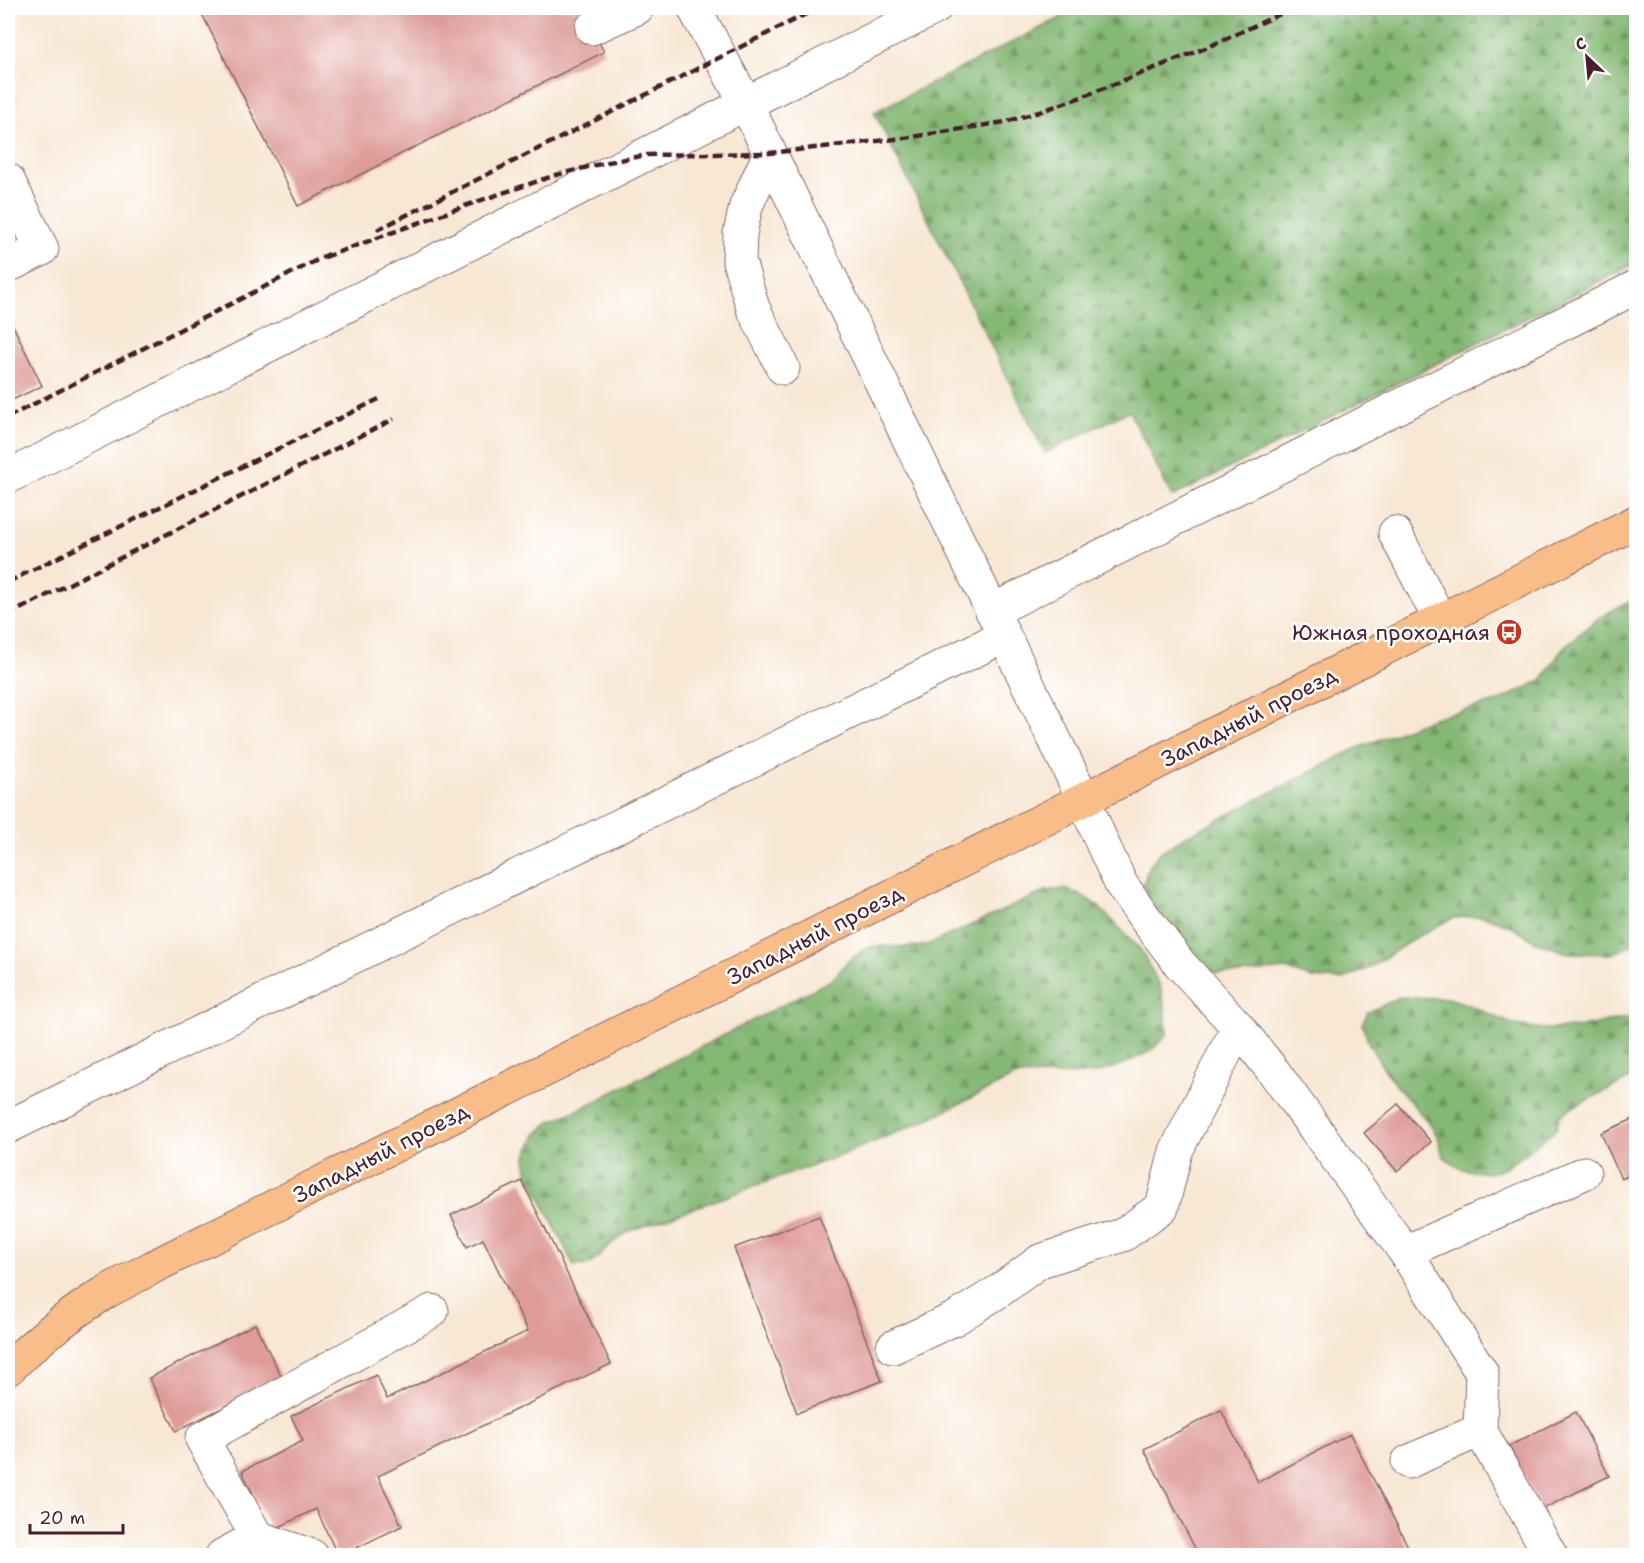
<svg xmlns="http://www.w3.org/2000/svg" width="1644" height="1563" font-family="'Shantell Sans',sans-serif">
  <style>
    .forest { fill: url(#forest-firs); stroke: #676c50; stroke-width: 1.5 }
    .building { fill: #de9b98 }
    .lines { fill: none; stroke-linecap: round; stroke-linejoin: round }
    .minor-casing { stroke: #876566; stroke-width: 35 }
    .major-casing { stroke: #876566; stroke-width: 35 }
    .minor { stroke: #fff; stroke-width: 33 }
    .major { stroke: #f8bd89; stroke-width: 33 }
    .rail { stroke: #4a1f2b; stroke-width: 4.5; stroke-dasharray: 9 4.5; stroke-linecap: butt }
    .labels { text-anchor: middle; dominant-baseline: central; stroke-width: 5; stroke-linejoin: round; paint-order: stroke }
    .poi-label { font-size: 22px; fill: #4a1f2b; stroke: #fff; text-anchor: end }
    .street-label { font-size: 22px; fill: #4a1f2b; stroke: #fff }
  </style>
  <defs>
    <pattern id="forest-firs" width="22" height="20" patternUnits="userSpaceOnUse" patternTransform="scale(1.5)"><rect width="22" height="20" fill="#84b874"/><path d="M5 1l3.5 6h-7zM16 11l3.5 6h-7z" fill="#6e955f"/></pattern>
  </defs>
  <rect width="100%" height="100%" fill="#fff"/>
  <filter id="ink" filterUnits="userSpaceOnUse"><feTurbulence type="fractalNoise" baseFrequency=".0167" numOctaves="2"/><feDisplacementMap in="SourceGraphic" scale="12" xChannelSelector="R" yChannelSelector="G"/><feConvolveMatrix kernelMatrix="1 2 1 2 8 2 1 2 1" color-interpolation-filters="sRGB"/></filter>
  <filter id="wash" filterUnits="userSpaceOnUse"><feTurbulence type="fractalNoise" baseFrequency=".008" numOctaves="4" result="noise"/><feDisplacementMap in="SourceGraphic" scale="24" xChannelSelector="R" yChannelSelector="G"/><feGaussianBlur stdDeviation="1.35" result="paint"/><feColorMatrix in="noise" values="0 0 0 0 0 0 0 0 0 0 0 0 0 0 0 0 0 1.4 0 .05"/><feComposite in="paint" operator="in"/></filter>
  <g filter="url(#wash)">
    <rect width="100%" height="100%" fill="#f7e7d3"/>
    <!-- forest -->
    <path class="forest" d="M1080,8H1636V263L1172,497L1129,411L1045,453L874,112Z
      M1636,597V943L1612,954L1567,953L1534,941L1511,926L1484,916L1453,918L1420,935L1367,969L1341,980L1311,978L1286,969L1239,974L1216,973L1196,961L1148,900L1143,886L1148,868L1159,853L1181,839L1351,751L1433,718L1497,702L1542,680L1563,648L1597,619Z
      M1063,889L1080,894L1098,906L1141,950L1160,986L1165,1008L1167,1034L1152,1050L1126,1063L1094,1074L1016,1076L926,1120L842,1155L630,1231L612,1243L599,1257L588,1265L574,1266L527,1171L526,1156L536,1135L550,1122L582,1108L833,979L848,961L868,947L883,946L902,947L925,946L1046,891Z
      M1400,997L1448,998L1467,1004L1514,1025L1543,1029L1576,1028L1636,1016V1076L1569,1109L1560,1116L1556,1129L1524,1155L1501,1170L1487,1173L1461,1169L1443,1156L1438,1137L1429,1123L1396,1085L1380,1063L1369,1044L1362,1024L1368,1012Z"/>
    <g id="blocks">
      <!-- building -->
      <path class="building" d="M199,8H581L604,52L298,206Z
        M8,315L42,386L8,402Z
        M1398,1104L1431,1142L1397,1171L1364,1133Z
        M1636,1118V1173L1621,1179L1601,1133Z
        M522,1181L611,1364L378,1476L402,1526L340,1556H338L316,1509L271,1531L242,1471L303,1441L291,1416L376,1375L387,1399L528,1331L483,1239L467,1247L451,1215Z
        M819,1216L882,1381L797,1413L734,1248Z
        M255,1324L282,1378L176,1431L149,1378Z
        M1221,1410L1258,1482L1350,1434L1413,1556H1199L1144,1449Z
        M1576,1412L1609,1476L1541,1510L1509,1446Z"/>
    </g>
  </g>
  <g filter="url(#ink)">
    <use href="#blocks" fill-opacity="0" stroke="#876566" stroke-width="1.5"/>
    <g class="lines">
      <defs>
        <path id="minor" d="M694,8L746,104L770,153L1084,800L1103,845L1121,884L1145,918L1180,964L1238,1027L1274,1072L1405,1252L1482,1373L1480,1430L1551,1556
          M592,28L637,8
          M770,153L746,206L740,234L739,261L753,308L783,368
          M8,180L42,249L14,263
          M8,477L935,8
          M1395,533L1440,620
          M992,611L1636,287
          M8,1127L1004,636
          M1405,1252L1584,1173
          M893,1347L956,1318L999,1291L1040,1261L1123,1235L1162,1207L1176,1151L1238,1027
          M1408,1462L1480,1430
          M222,1556L257,1537
          M312,1556L257,1537L202,1439L432,1311"/>
        <path id="major" d="M8,1369C37,1340 70,1314 106,1292C122,1283 139,1275 155,1266L1636,522"/>
      </defs>
      <!-- minor casing -->
      <use href="#minor" class="minor-casing"/>
      <!-- major casing -->
      <use href="#major" class="major-casing"/>
      <!-- minor -->
      <use href="#minor" class="minor"/>
      <!-- major -->
      <use href="#major" class="major"/>
      <!-- rail -->
      <path class="rail" d="M377,230L818,8
        M325,257L473,203L556,175L608,162L647,155L770,153L912,137L1005,122L1039,112L1084,96L1208,47L1293,8
        M8,417L331,253
        M8,582L379,399
        M8,615L394,419"/>
    </g>
  </g>
  <!-- icons -->
  <defs>
    <symbol id="bus-disc" viewBox="-11 -11 22 22"><circle r="9.5" fill="#c8321e" stroke="#fff"/><path d="M-5-6H5V4H4V6H2V4H-2V6H-4V4H-5ZM-3.5-4V0h7V-4ZM-3.5 1.2v1.5H-2V1.2ZM2 1.2v1.5H3.5V1.2Z" fill="#fff"/></symbol>
  </defs>
  <g fill-rule="evenodd">
    <use href="#bus-disc" x="1494" y="617" width="30" height="30"/>
  </g>
  <g class="labels">
    <!-- poi labels -->
    <g class="poi-label">
      <text x="1490" y="632">Южная проходная</text>
    </g>
    <!-- street labels -->
    <g class="street-label">
      <text transform="translate(1249 717) rotate(-27)">Западный проезд</text>
      <text transform="translate(815 935) rotate(-27)">Западный проезд</text>
      <text transform="translate(381 1153) rotate(-27)">Западный проезд</text>
    </g>
  </g>
  <!-- margin -->
  <rect width="1644" height="1563" fill="none" stroke="#fff" stroke-width="30"/>
  <!-- north arrow -->
  <g transform="translate(1587 57) rotate(334)" stroke="#ffffff" stroke-width="4.5" paint-order="stroke">
  <path d="M0-4.5L10 22L0 15L-10 22Z" fill="#4a1f2b"/>
  <text y="-9" font-size="16" font-weight="bold" text-anchor="middle" fill="#4a1f2b">С</text>
  </g>
  <!-- scale -->
  <path d="M30 1524v9h93v-9" fill="none" stroke="#4a1f2b" stroke-width="3"/>
  <text x="39" y="1524" font-size="18" fill="#4a1f2b" stroke="#ffffff" stroke-width="4.5" paint-order="stroke">20 m</text>
</svg>
